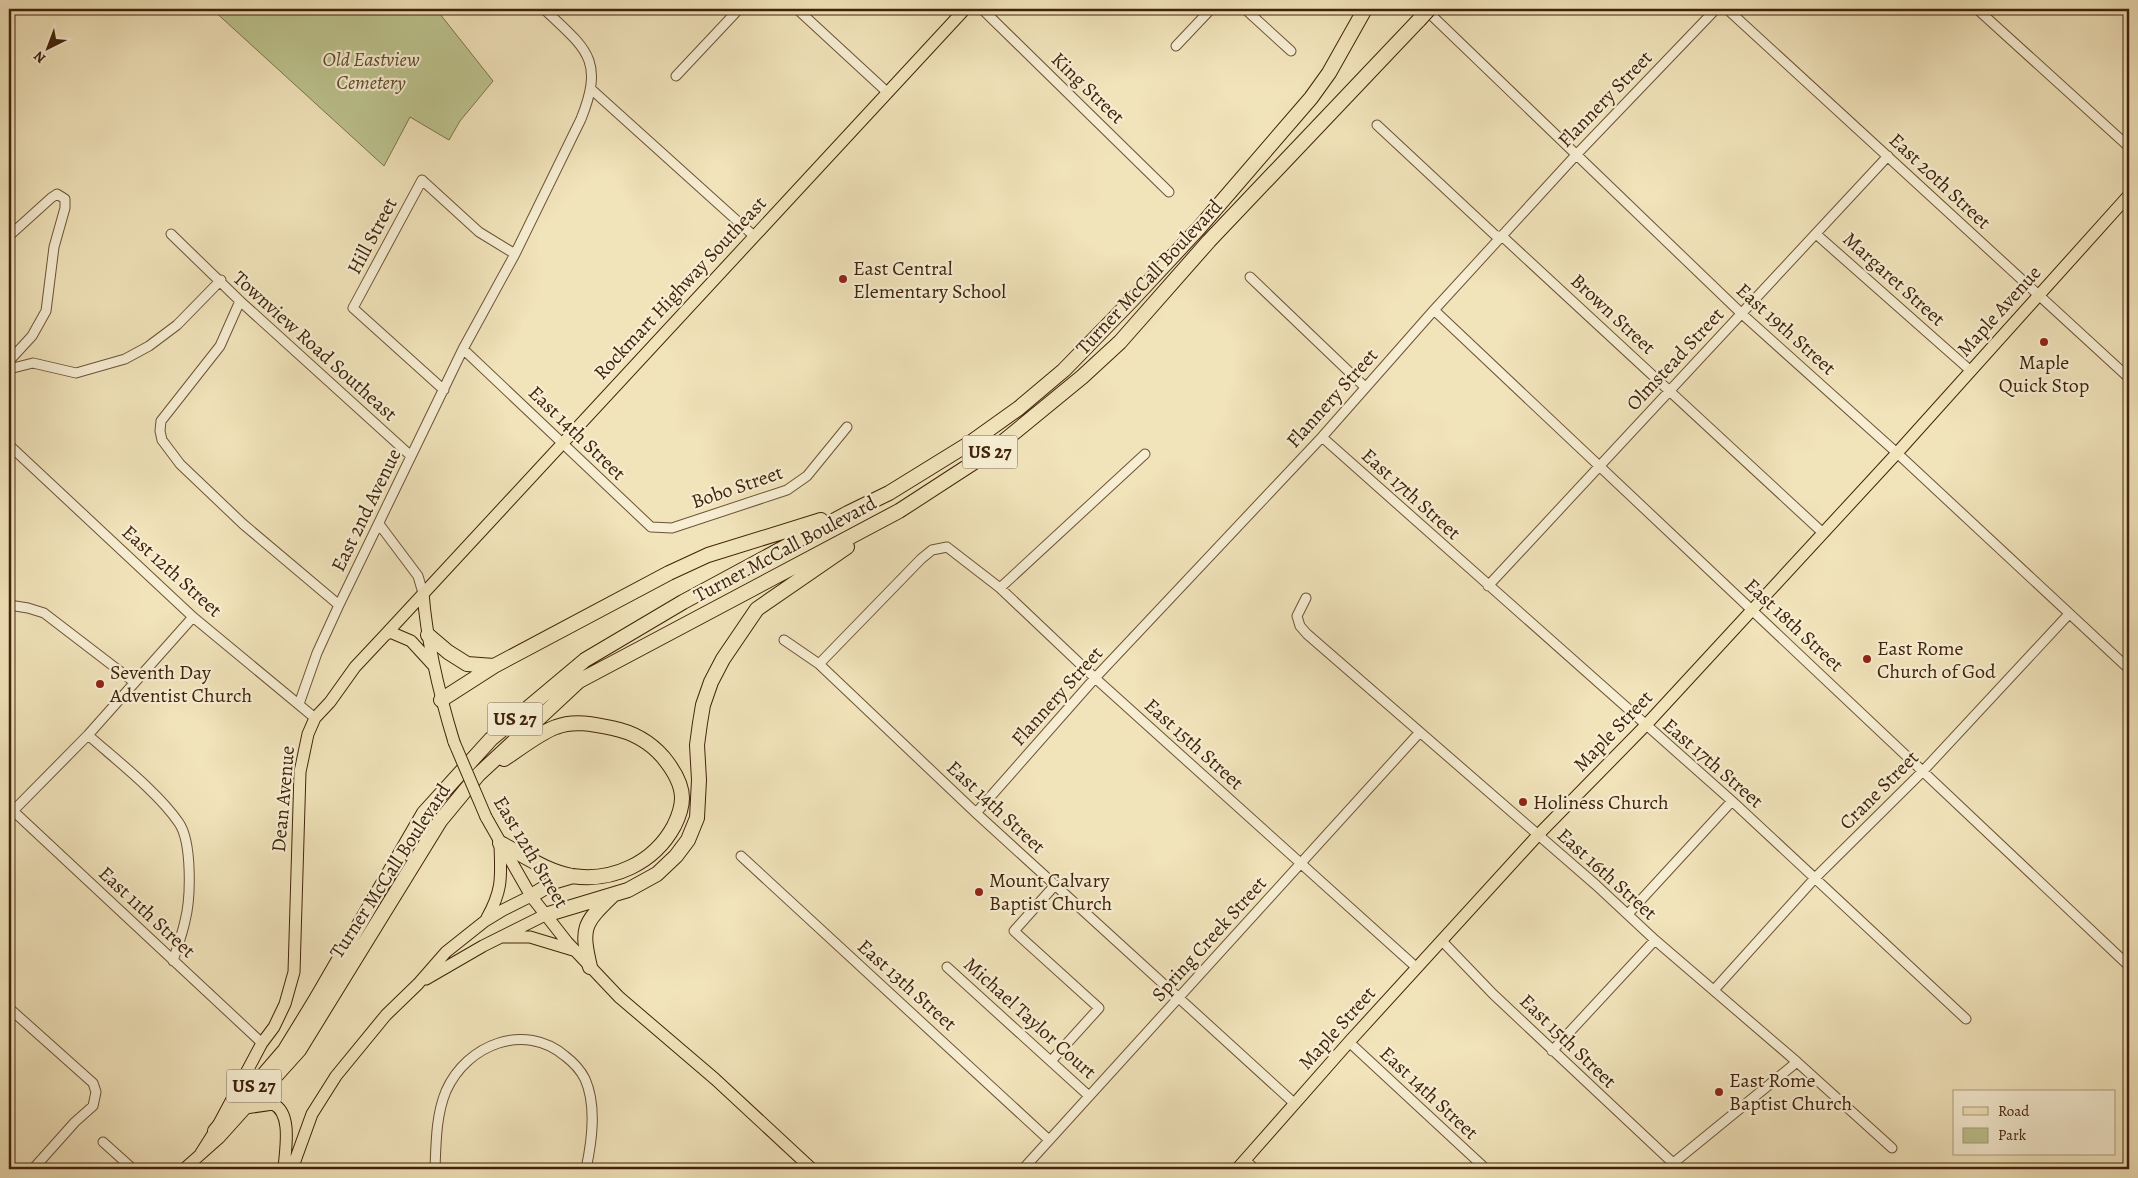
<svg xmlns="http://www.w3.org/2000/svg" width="2138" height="1178" font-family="Alegreya,serif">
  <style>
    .green { fill: #bcc38e; stroke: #7e734c }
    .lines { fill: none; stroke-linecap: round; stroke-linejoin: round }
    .minor-casing { stroke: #6c5337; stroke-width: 11 }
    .major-casing { stroke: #40230b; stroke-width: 13 }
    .highway-casing { stroke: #40230b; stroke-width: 16 }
    .minor { stroke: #f6edd2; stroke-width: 9 }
    .major { stroke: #f1e3ba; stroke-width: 11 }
    .highway { stroke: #f1e3ba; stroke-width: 14 }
    .major-bridge-casing { stroke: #40230b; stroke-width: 13; stroke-linecap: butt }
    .highway-bridge-casing { stroke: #40230b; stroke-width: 16; stroke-linecap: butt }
    .major-bridge { stroke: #f1e3ba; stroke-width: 11 }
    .highway-bridge { stroke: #f1e3ba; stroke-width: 14 }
    .poi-dot { fill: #8f2418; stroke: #f6edd2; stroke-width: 2 }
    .labels { text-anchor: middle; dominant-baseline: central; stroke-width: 4.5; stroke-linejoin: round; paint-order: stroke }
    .shield { fill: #f6edd2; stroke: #776047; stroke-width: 1 }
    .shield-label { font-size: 19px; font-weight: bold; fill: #40230b }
    .park-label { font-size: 20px; font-style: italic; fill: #5f4b2c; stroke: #f6edd2 }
    .street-label { font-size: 20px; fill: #40230b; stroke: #f6edd2 }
    .poi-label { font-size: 20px; fill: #40230b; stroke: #f6edd2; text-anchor: start }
  </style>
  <rect width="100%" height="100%" fill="#f1e3ba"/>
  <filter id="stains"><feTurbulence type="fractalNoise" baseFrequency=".004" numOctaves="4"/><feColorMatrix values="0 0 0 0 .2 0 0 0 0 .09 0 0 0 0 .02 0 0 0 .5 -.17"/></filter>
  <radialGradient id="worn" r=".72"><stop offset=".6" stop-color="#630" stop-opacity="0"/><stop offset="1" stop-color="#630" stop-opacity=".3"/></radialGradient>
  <!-- green -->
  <path class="green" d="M212,9H436L493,81L460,121L449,140L410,117L384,166Z"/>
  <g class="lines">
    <defs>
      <path id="minor" d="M797,9L888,93
        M982,9L1169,192
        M1245,9L1291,51
        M1425,9L1742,314L1897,453L2129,669
        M1727,9L2129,378
        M1977,9L2129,147
        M1176,46L1211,9
        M676,76L739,9
        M591,89L754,236
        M1377,125L1495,235L1503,237L1823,533
        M171,234L240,301L411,456
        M1816,234L1971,371
        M9,236L51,198L57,194L65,199V208L54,247L46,311L32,336L9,361
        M1250,277L1365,387
        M240,301L220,346L161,421L160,431L162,440L180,464L243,524L339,605
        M1434,310L2129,966
        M463,349L651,527L672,528L787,490L807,476L847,427
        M9,369L33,363L76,373L125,359L149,346L177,325L221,280
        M444,390L353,308L422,180L479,232L515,254
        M1322,437L1732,801L1966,1019
        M9,445L193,617L315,718
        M379,524L418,576L423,593
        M1488,586L1888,156
        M1000,588L1145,454
        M1306,598L1297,616L1300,626L1307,634L1596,885L1655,940L1797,1062L1892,1148
        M9,605L28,608L44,613L134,682
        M784,640L819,664L976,813L1294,1103
        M819,664L921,559L932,550L947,547L1000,588L1095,678L1417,968
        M299,704L317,653L339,605L463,349L515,254L581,119C605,59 586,49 544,9
        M88,735C115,759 159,793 179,823C192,842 191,898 185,921C182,935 177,948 173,961
        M9,807L262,1043
        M976,813L1095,678L1322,437L1434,310L1576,155L1716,9
        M9,815L88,735L193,617
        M741,856L1049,1140
        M1628,914L1732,801
        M1443,942L1493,994L1673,1163
        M947,967L1089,1096
        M1714,990L1815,878L1923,771L2069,614
        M9,1008L93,1083L96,1092L93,1106L75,1122L33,1169
        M1349,1042L1486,1169
        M1552,1051L1655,940
        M1051,1061L1099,1008L1014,931L1055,885
        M103,1142L133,1169
        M1245,1160L1255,1169
        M435,1169C436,1143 436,1115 446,1091C467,1044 525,1022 565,1056C573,1062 581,1071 585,1079C597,1106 592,1141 586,1169
        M1023,1169L1420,732
        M1666,1169L1797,1062"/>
      <path id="major" d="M423,593C427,644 439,693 454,742
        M385,635L390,632L411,641L433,665
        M486,817L531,896L567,942L619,997L715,1079L812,1169
        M487,918C503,889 501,877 500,845
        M503,937H530L573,950
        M426,979L483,946L545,915
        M201,1153L215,1131L262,1043L274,1027L285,1004L294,972L300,772L308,734L315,718L330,702L355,667L385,635L965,9
        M184,1169L219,1138L246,1108L273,1104C293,1113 285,1151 284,1169
        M292,1169L312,1114L336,1076L386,1015L418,984L446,952L485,921L503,910L531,896
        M1237,1169L1349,1042L1538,835L1645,726L1897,453L2129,195"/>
      <path id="highway" d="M428,635L448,652L467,664L494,666
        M441,700L494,666L669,573L708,555L821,520
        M500,843C524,855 545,871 572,876C613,882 654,863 674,826C678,818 682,808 682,798C682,783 672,768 663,757C649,741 632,732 612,728C593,724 574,720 556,727C541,732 518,750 504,759
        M531,896L556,881L573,876
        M545,915L628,890L657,874L676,856L688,840L697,818L699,780L697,745L700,723L703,705L711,682L723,659L757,609L847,547
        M590,967C581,928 583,924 612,896
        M263,1090L299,1050L440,821L478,775L579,681L899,511L993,450L1082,377L1120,342L1209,241L1419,20
        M215,1131L285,1050L315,1001L424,813L491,739L585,660L683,602L848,513L889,493L970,443L1019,408L1064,370L1132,300L1199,228L1311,98L1329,73L1365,9"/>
    </defs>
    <!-- minor casing -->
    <use href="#minor" class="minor-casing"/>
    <!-- major casing -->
    <use href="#major" class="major-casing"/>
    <!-- highway casing -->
    <use href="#highway" class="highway-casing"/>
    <!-- minor -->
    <use href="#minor" class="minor"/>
    <!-- major -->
    <use href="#major" class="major"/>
    <!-- highway -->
    <use href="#highway" class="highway"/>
    <defs>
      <path id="major-bridge" d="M454,742L486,817"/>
      <path id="highway-bridge" d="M1419,20L1429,9"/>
    </defs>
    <!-- major-bridge casing -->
    <use href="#major-bridge" class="major-bridge-casing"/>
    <!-- highway-bridge casing -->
    <use href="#highway-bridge" class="highway-bridge-casing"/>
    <!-- major-bridge -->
    <use href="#major-bridge" class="major-bridge"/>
    <!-- highway-bridge -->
    <use href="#highway-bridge" class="highway-bridge"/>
  </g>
  <!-- markers -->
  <g class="poi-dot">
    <circle cx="843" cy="279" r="5"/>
    <circle cx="2044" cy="342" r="5"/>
    <circle cx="1867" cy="659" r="5"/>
    <circle cx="100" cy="684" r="5"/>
    <circle cx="1523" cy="802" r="5"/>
    <circle cx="979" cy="892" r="5"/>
    <circle cx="1719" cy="1092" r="5"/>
  </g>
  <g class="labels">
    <!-- shield labels -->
    <g class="shield">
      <rect x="962.5" y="435.5" width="55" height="33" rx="4"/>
      <rect x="487.5" y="702.5" width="55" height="33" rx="4"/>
      <rect x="226.5" y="1069.5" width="55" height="33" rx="4"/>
    </g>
    <g class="shield-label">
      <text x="990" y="452">US 27</text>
      <text x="515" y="719">US 27</text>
      <text x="254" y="1086">US 27</text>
    </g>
    <!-- park labels -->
    <g class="park-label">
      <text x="371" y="59">Old Eastview<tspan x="371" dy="23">Cemetery</tspan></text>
    </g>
    <!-- street labels -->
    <g class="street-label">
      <text transform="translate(1088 88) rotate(44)">King Street</text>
      <text transform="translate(1605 99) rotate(-46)">Flannery Street</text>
      <text transform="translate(1940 181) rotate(43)">East 20th Street</text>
      <text transform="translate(372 236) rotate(-62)">Hill Street</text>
      <text transform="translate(1149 277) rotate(-47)">Turner McCall Boulevard</text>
      <text transform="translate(1894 279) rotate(42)">Margaret Street</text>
      <text transform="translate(680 288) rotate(-47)">Rockmart Highway Southeast</text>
      <text transform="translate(1999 311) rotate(-48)">Maple Avenue</text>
      <text transform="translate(1613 314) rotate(43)">Brown Street</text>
      <text transform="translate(1786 329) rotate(42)">East 19th Street</text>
      <text transform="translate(315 346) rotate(42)">Townview Road Southeast</text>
      <text transform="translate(1675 359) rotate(-47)">Olmstead Street</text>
      <text transform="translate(1332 398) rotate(-48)">Flannery Street</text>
      <text transform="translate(577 433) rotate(44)">East 14th Street</text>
      <text transform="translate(737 487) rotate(-19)">Bobo Street</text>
      <text transform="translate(1411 494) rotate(42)">East 17th Street</text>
      <text transform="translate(366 510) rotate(-64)">East 2nd Avenue</text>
      <text transform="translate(785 549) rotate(-28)">Turner McCall Boulevard</text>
      <text transform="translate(172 571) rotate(42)">East 12th Street</text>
      <text transform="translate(1794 625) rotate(43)">East 18th Street</text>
      <text transform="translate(1057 696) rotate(-48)">Flannery Street</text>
      <text transform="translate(1613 731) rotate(-46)">Maple Street</text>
      <text transform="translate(1194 744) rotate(42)">East 15th Street</text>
      <text transform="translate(1713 763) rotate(41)">East 17th Street</text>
      <text transform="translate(1879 790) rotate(-45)">Crane Street</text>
      <text transform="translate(283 799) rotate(-85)">Dean Avenue</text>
      <text transform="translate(996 807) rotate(43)">East 14th Street</text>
      <text transform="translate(531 852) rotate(59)">East 12th Street</text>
      <text transform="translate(390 871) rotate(-57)">Turner McCall Boulevard</text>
      <text transform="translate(1607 874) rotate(42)">East 16th Street</text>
      <text transform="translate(147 912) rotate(43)">East 11th Street</text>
      <text transform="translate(1209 939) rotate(-48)">Spring Creek Street</text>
      <text transform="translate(907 985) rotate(42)">East 13th Street</text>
      <text transform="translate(1030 1018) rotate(42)">Michael Taylor Court</text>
      <text transform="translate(1337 1028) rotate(-48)">Maple Street</text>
      <text transform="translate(1568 1041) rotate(44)">East 15th Street</text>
      <text transform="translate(1429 1093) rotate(43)">East 14th Street</text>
    </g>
    <!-- poi labels -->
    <g class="poi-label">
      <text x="853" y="268">East Central<tspan x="853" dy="23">Elementary School</tspan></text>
      <text x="2044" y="362" text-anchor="middle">Maple<tspan x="2044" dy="23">Quick Stop</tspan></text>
      <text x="1877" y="648">East Rome<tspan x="1877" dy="23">Church of God</tspan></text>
      <text x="110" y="672">Seventh Day<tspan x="110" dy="23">Adventist Church</tspan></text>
      <text x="1533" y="802">Holiness Church</text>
      <text x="989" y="880">Mount Calvary<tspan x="989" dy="23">Baptist Church</tspan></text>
      <text x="1729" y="1080">East Rome<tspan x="1729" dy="23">Baptist Church</tspan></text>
    </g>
  </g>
  <!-- margin -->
  <rect width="2138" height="1178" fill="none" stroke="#f1e3ba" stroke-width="30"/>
  <rect x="10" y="10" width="2118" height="1158" fill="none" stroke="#40230b" stroke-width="2.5"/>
  <rect x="15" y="15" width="2108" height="1148" fill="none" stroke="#40230b"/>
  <!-- legend -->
  <rect x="1953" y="1090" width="162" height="65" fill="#f6edd2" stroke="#ad9c82"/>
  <rect x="1963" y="1107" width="25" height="8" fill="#f1e3ba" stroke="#ad9c82"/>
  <text x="1998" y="1116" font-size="15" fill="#40230b">Road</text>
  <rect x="1963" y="1128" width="25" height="15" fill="#bcc38e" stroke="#ad9c82"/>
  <text x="1998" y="1140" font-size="15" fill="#40230b">Park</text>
  <!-- north arrow -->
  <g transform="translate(48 48) rotate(222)" stroke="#f6edd2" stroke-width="4" paint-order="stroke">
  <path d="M0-4L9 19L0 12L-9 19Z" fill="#40230b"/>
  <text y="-8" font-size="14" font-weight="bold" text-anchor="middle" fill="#40230b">N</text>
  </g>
  <rect width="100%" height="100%" filter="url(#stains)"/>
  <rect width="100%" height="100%" fill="url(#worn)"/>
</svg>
